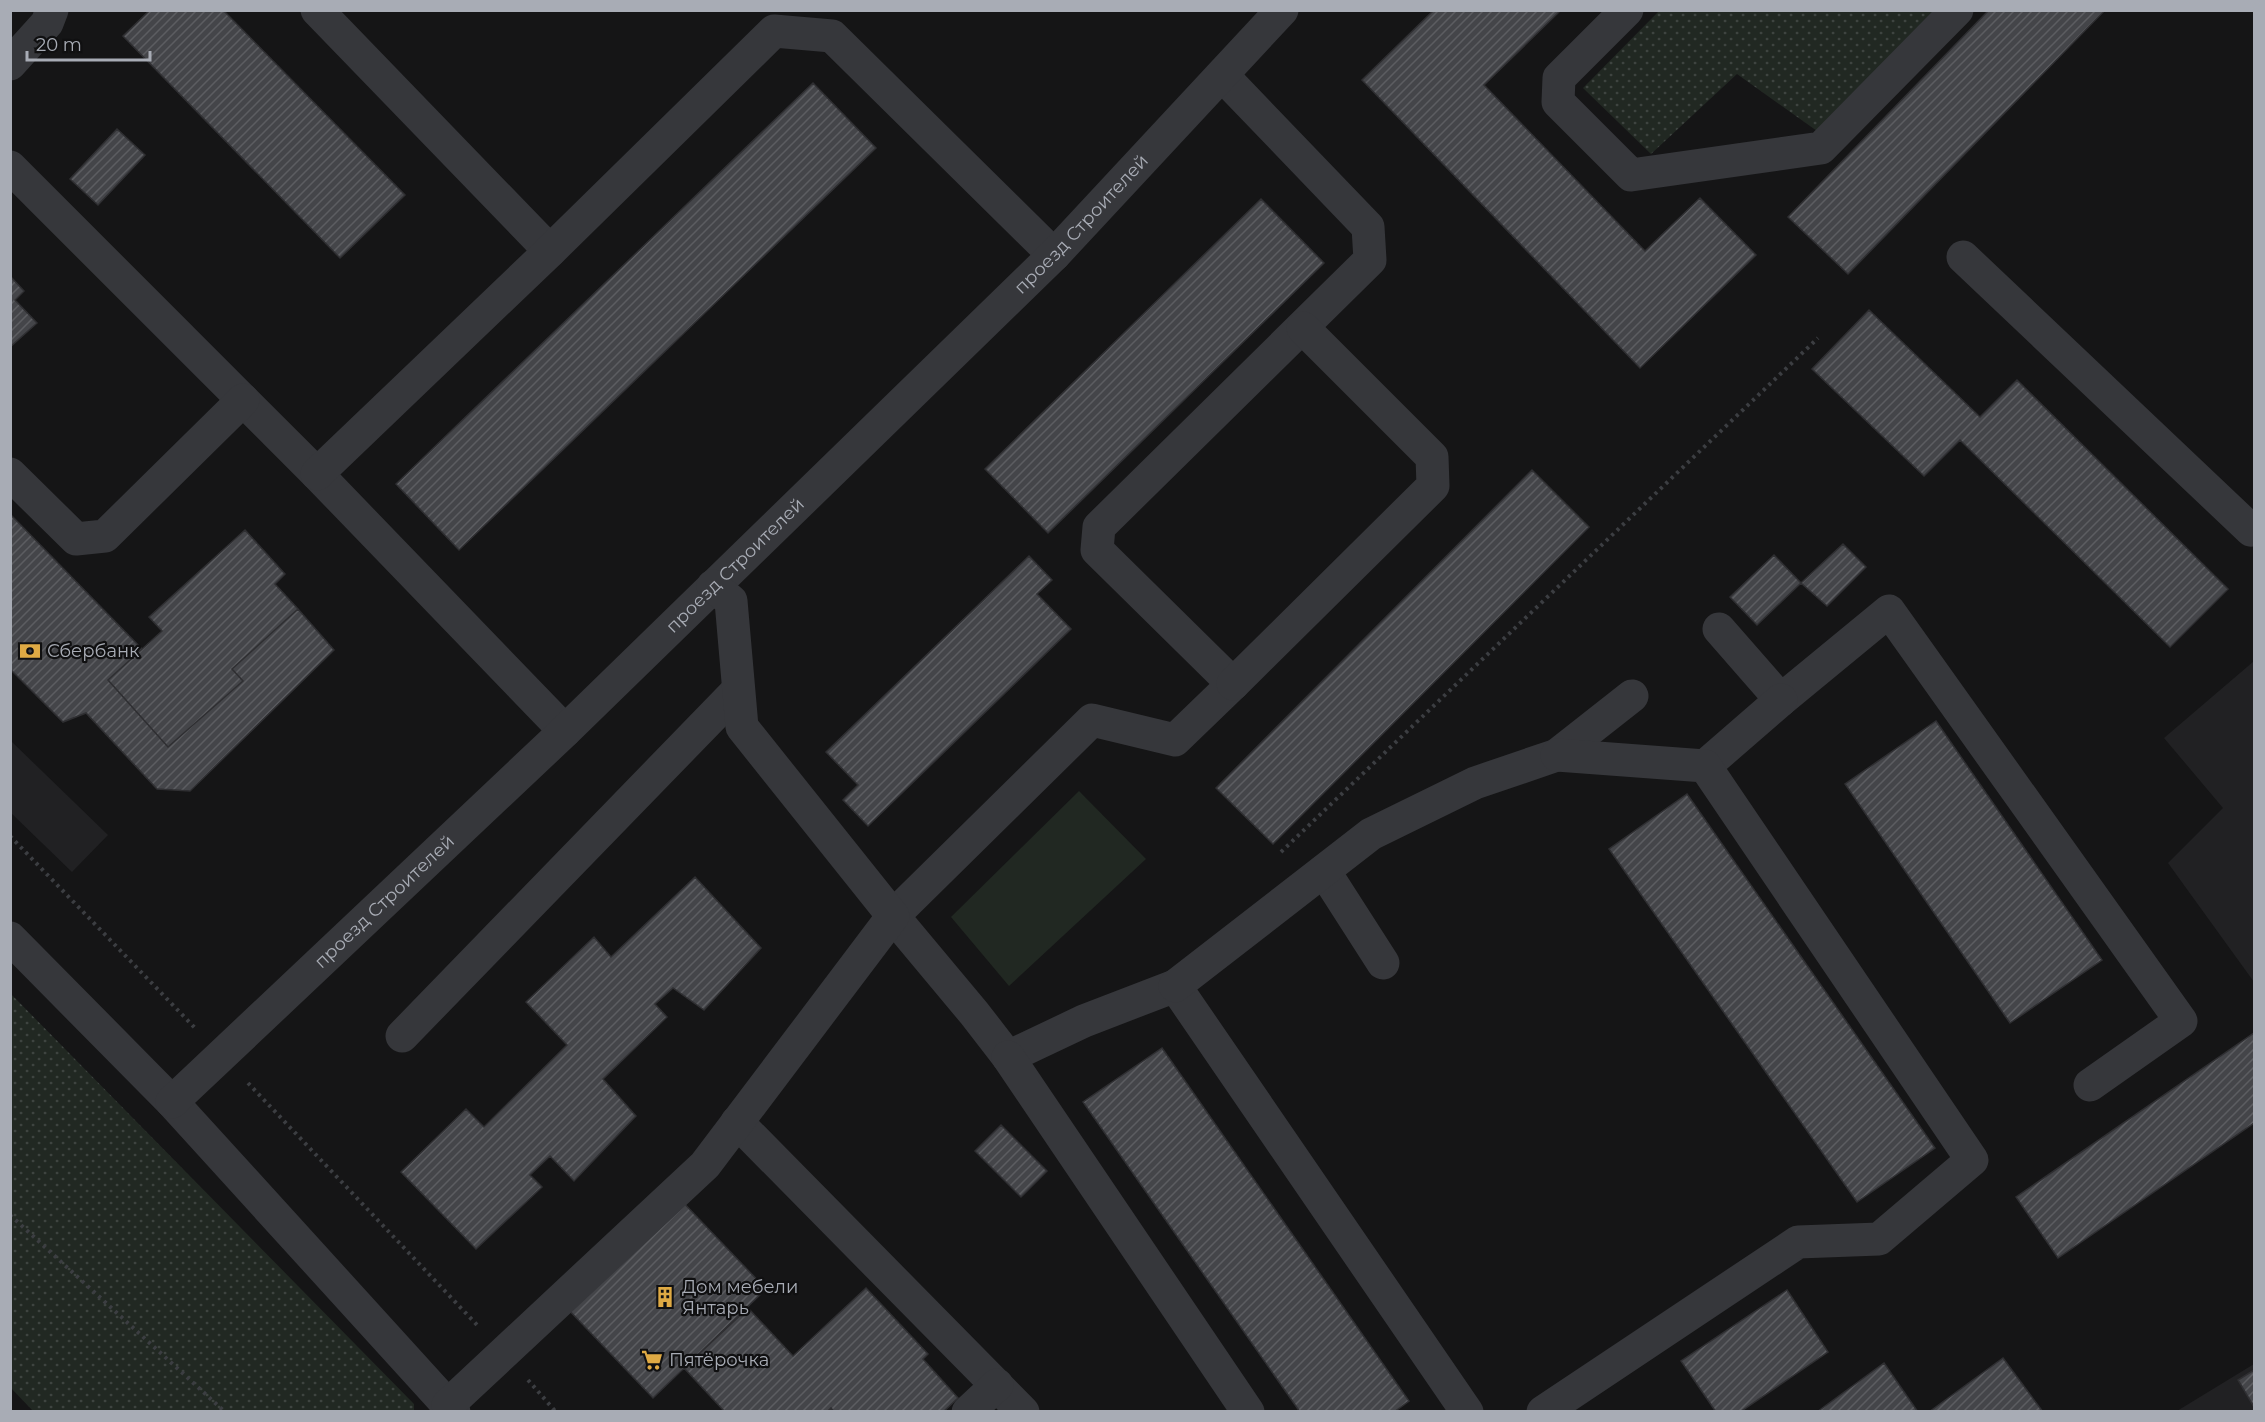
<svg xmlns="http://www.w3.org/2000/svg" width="2265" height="1422" font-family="Montserrat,sans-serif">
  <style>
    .built { fill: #212123 }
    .park { fill: url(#park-dots) }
    .pitch { fill: #212822 }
    .building { fill: url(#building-hatch); stroke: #2f2f32; stroke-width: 1.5 }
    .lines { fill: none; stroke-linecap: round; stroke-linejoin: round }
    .path { stroke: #3c3e42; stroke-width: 4; stroke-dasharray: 3 4.5; stroke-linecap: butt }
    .minor { stroke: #36373b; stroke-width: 33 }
    .labels { text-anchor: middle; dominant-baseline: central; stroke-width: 4.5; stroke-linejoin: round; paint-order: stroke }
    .street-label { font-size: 18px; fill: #a8acb5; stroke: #101011 }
    .poi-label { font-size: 18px; fill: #a8acb5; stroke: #101011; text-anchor: start }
  </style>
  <defs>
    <pattern id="park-dots" width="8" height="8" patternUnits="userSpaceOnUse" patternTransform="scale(1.5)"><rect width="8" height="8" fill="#212822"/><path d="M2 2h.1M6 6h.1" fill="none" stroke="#3e4440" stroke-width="1.8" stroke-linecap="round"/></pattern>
    <pattern id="building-hatch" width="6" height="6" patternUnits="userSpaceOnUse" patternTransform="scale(1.5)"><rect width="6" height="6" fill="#444549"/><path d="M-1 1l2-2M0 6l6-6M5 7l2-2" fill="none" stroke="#5c5d61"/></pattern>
  </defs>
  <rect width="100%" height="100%" fill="#151516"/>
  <!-- built -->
  <path class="built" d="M2254,661V982L2168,863L2223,808L2164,738Z
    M11,741L108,835L72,872L11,813Z
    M2254,1364V1411H2177Z"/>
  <!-- park -->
  <path class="park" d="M1659,11H1935L1817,131L1737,74L1651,154L1583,88Z
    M11,994L414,1404V1411H33L11,1388Z"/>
  <!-- pitch -->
  <path class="pitch" d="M1079,791L1146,859L1009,986L951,917Z"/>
  <!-- building -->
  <path class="building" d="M150,10H223L405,195L340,258L123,36Z
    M1434,10H1561L1484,85L1645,251L1700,198L1756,255L1640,368L1362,80Z
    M1989,10H2105L1848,274L1788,217Z
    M813,83L876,148L459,550L396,484Z
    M117,129L145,155L98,205L70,179Z
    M1261,199L1324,263L1048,533L985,469Z
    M10,276L24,291L15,300L37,323L10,347Z
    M1869,310L1980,417L2017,380L2228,589L2170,647L1960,440L1924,476L1812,369Z
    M1532,470L1589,527L1273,844L1216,788Z
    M10,514L142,649L108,680L168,747L243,681L232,669L298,609L334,650L190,791L157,789L86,713L63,722L10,669Z
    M245,530L285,574L275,584L298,609L232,669L243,681L168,747L108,680L162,631L149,617Z
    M1843,544L1866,567L1827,606L1801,583Z
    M1774,555L1801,583L1757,625L1730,597Z
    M1029,556L1052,580L1037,594L1071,629L868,826L843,800L858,785L826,752Z
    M1936,721L2102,960L2010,1023L1845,784Z
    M1687,794L1935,1148L1857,1202L1609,849Z
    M695,877L761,948L704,1010L673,988L655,1004L667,1017L603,1079L636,1116L574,1181L550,1156L530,1175L542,1187L476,1249L401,1172L466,1109L484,1127L567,1045L526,1002L594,937L611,957Z
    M2254,1033V1123L2058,1258L2016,1197Z
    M1162,1048L1409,1401L1394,1412H1300L1083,1102Z
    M1001,1125L1047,1171L1021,1197L975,1151Z
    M677,1196L766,1289L653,1398L564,1305Z
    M866,1288L928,1354L923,1359L958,1398L943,1412H834L831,1408L827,1412H725L684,1368L748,1308L793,1356Z
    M1787,1290L1828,1352L1740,1412H1716L1681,1361Z
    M2003,1358L2043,1412H1929Z
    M1884,1363L1918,1412H1817Z
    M2254,1370V1407L2238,1380Z"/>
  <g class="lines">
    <!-- path -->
    <path class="path" d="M10,836L195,1028
      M1281,852L1818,338
      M248,1083L478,1326
      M10,1215L225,1412
      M528,1380L556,1412"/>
    <!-- minor -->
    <g class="minor">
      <path d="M317,10L550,251"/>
      <path d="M1627,10L1559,78L1558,102L1631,175L1821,148L1957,10"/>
      <path d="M10,64L47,23L52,10"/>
      <path d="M1222,75L1368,227L1370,260L1099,527L1097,550L1233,684L1175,740L1092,720L893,916L974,1013L1008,1057L1084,1021L1175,986L1467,1412"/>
      <path d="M10,167L317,474L565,731"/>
      <path d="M1963,257L2251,530L2254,529"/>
      <path d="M10,474L76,539L105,536L243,400"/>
      <path d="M317,474L550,251L774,31L832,36L1054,255"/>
      <path d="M1719,629L1781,700L1889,611L2181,1021L2090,1085"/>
      <path d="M1233,684L1433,486L1432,457L1303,328"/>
      <path d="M1705,766L1781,700"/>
      <path d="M1324,871L1383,963"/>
      <path d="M10,938L172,1102L454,1412"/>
      <path d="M1175,986L1371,834L1475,783L1557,755L1632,696"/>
      <path d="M402,1036L738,690"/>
      <path d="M1008,1057L1248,1412"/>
      <path id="s1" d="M172,1102L565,731L1054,255L1282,10"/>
      <path d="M737,1122L1023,1412"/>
      <path d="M448,1405L705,1165L893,916L742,727L731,601L713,586"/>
      <path d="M968,1412L997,1385"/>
      <path d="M1543,1412L1798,1242L1879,1239L1972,1160L1705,766L1557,755"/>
    </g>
  </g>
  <!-- icons -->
  <defs>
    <symbol id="bank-bare" viewBox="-9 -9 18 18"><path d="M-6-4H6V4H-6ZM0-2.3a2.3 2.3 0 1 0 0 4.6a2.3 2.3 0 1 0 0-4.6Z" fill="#dfaa44" stroke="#101011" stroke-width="2.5" paint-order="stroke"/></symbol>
    <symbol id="building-bare" viewBox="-9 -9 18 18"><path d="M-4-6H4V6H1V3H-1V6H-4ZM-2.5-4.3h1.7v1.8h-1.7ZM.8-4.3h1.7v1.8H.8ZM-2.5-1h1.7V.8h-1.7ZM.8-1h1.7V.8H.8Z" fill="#dfaa44" stroke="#101011" stroke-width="2.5" paint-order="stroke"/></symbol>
    <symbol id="supermarket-bare" viewBox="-9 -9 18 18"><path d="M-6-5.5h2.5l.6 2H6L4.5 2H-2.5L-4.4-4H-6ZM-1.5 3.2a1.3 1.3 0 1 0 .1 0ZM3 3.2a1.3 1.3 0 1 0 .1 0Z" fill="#dfaa44" stroke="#101011" stroke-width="2.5" paint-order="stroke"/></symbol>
  </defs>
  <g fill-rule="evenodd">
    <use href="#bank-bare" x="15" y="636" width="30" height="30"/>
    <use href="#building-bare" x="650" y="1282" width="30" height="30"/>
    <use href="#supermarket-bare" x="637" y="1345" width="30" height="30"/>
  </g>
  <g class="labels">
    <!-- street labels -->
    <g class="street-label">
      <text stroke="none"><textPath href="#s1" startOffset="1264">проезд Строителей</textPath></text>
      <text stroke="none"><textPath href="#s1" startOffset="778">проезд Строителей</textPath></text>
      <text stroke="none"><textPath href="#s1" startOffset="292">проезд Строителей</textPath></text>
    </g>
    <!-- poi labels -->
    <g class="poi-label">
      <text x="47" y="651">Сбербанк</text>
      <text x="682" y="1287">Дом мебели<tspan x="682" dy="21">Янтарь</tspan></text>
      <text x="669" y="1360">Пятёрочка</text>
    </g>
  </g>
  <!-- border -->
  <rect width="2265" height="1422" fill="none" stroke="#a8acb5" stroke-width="24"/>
  <!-- scale -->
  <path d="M27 51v9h123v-9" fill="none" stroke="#a8acb5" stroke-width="3"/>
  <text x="36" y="51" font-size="18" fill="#a8acb5" stroke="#101011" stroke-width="4.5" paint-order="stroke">20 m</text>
</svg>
